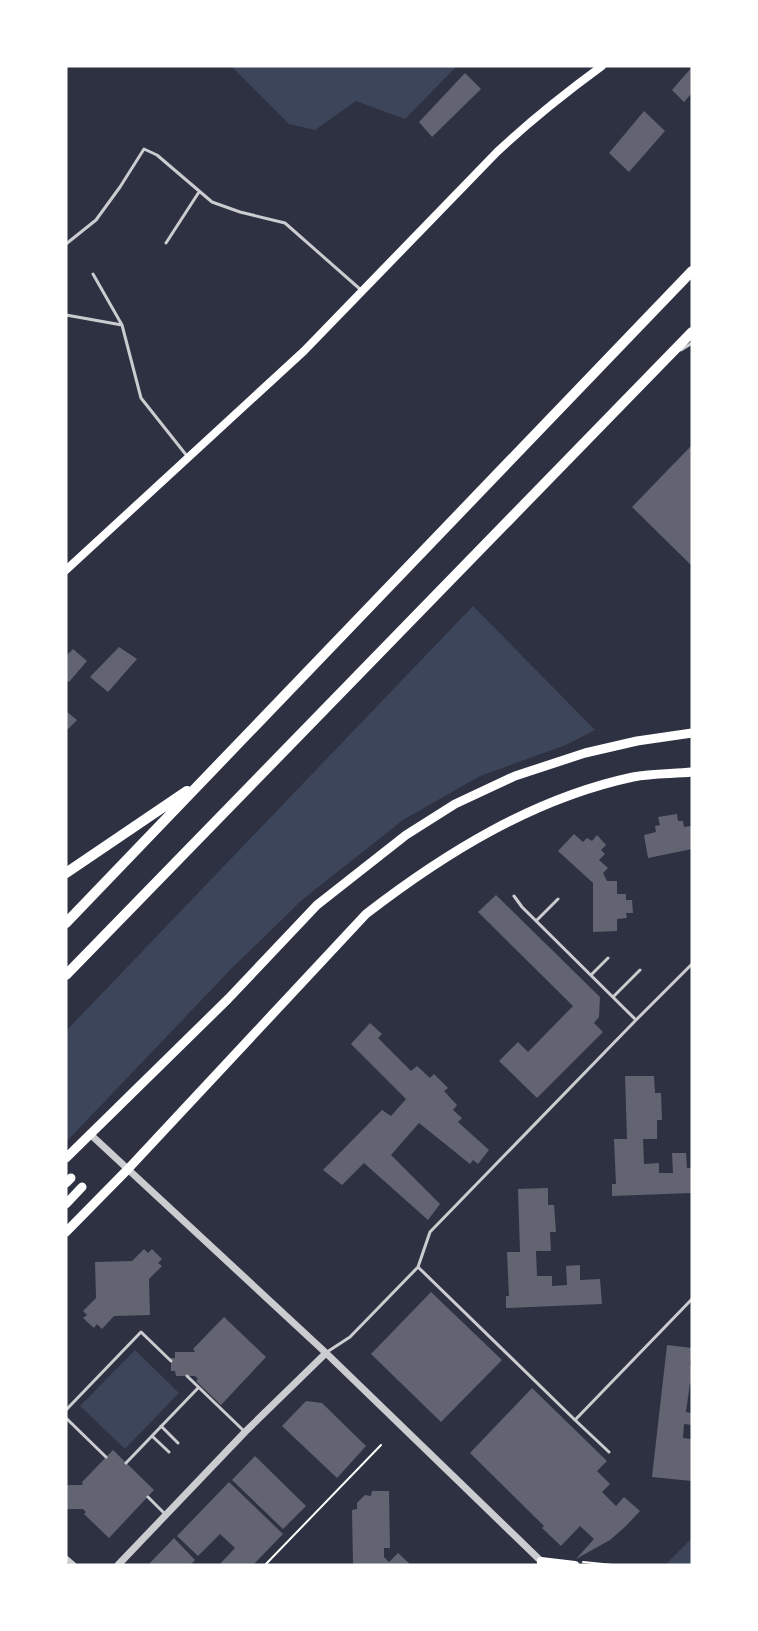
<svg xmlns="http://www.w3.org/2000/svg" width="758" height="1631" font-family="Figtree,sans-serif">
  <style>
    .green { fill: #3c4559 }
    .building { fill: #626471 }
    .lines { fill: none; stroke-linecap: round; stroke-linejoin: round }
    .path { stroke: #fff; stroke-width: 2 }
    .service { stroke: #caccd0; stroke-width: 3 }
    .minor { stroke: #caccd0; stroke-width: 5 }
    .tertiary { stroke: #caccd0; stroke-width: 7 }
    .primary { stroke: #fff; stroke-width: 8 }
    .trunk { stroke: #fff; stroke-width: 9 }
    .motorway { stroke: #fff; stroke-width: 10 }
  </style>
  <rect width="100%" height="100%" fill="#2d3142"/>
  <!-- green -->
  <path class="green" d="M231,66H457L405,119L356,101L315,130L289,124Z
    M473,606L595,730L566,745L480,776L403,820L302,900L232,968L66,1142V1031Z
    M135,1350L179,1393L125,1449L80,1406Z
    M692,1538V1565H665Z"/>
  <!-- building -->
  <path class="building" d="M692,67V93L684,102L672,90Z
    M465,73L481,89L432,137L419,122Z
    M644,111L665,131L629,172L609,153Z
    M692,445V566L632,507Z
    M119,647L137,659L108,692L90,677Z
    M73,649L87,661L69,682L66,680V656Z
    M66,711L77,720L66,731Z
    M677,814L678,821H683L684,827L691,826L692,849L648,858L644,835L656,832L655,826L660,825L658,817Z
    M574,834L583,842L587,838L592,841L597,835L606,845L601,850L605,854L599,860L608,868L603,873L607,881H617V894H626V900H632L633,913H626L627,918L617,919V931L593,932V883L558,851Z
    M496,895L600,997L599,1017L594,1023L603,1032L537,1098L499,1061L518,1042L528,1052L573,1006L478,912Z
    M370,1023L382,1034L378,1038L411,1071L417,1066L430,1078L434,1074L448,1088L444,1091L457,1105L453,1110L462,1118L458,1122L489,1150L478,1164L473,1160L470,1164L419,1123L391,1155L440,1204L428,1220L364,1163L342,1185L323,1170L382,1110L391,1116L406,1099L351,1044Z
    M625,1076H654L655,1093H661L662,1120H657V1139H643L644,1164L659,1163V1173H673L672,1153H686L687,1168H692V1193L612,1196V1184H616L614,1139H627Z
    M548,1188V1205H554L556,1232H550L551,1251H536L537,1276H552V1286L567,1285L566,1266L580,1265V1280L600,1279L602,1304L506,1308V1296H509L507,1252H520L518,1189Z
    M144,1249L148,1253L152,1249L162,1259L158,1263L162,1266L149,1279L150,1315L114,1316L102,1329L97,1324L94,1328L83,1318L87,1315L83,1311L96,1298L95,1262L132,1261Z
    M431,1292L502,1360L441,1422L371,1354Z
    M224,1317L266,1357L221,1405L196,1381L198,1379L195,1376H176L175,1371H171V1358H175V1352H194L195,1351L193,1349Z
    M667,1345L692,1348L690,1365L692,1366V1384L690,1383L686,1412L692,1413V1425L684,1424L683,1438L692,1439V1481L652,1477Z
    M532,1388L607,1461L597,1471L610,1484L602,1492L616,1506L624,1497L640,1511L626,1526L610,1540L576,1559L594,1539L580,1526L561,1546L542,1528L544,1526L470,1453Z
    M306,1401L322,1403L366,1446L337,1478L282,1426Z
    M113,1450L154,1490L109,1538L84,1514L86,1512L83,1509H66V1485H82L83,1484L82,1482Z
    M255,1456L306,1506L283,1529L232,1480Z
    M229,1482L283,1534L253,1565H219L235,1548L220,1534L198,1556L177,1536Z
    M372,1491H389L390,1548H384V1557L389,1562L398,1553L411,1565H353L352,1510L357,1509V1503L365,1495L371,1496Z
    M174,1538L195,1560L190,1565H148Z"/>
  <g class="lines">
    <!-- path -->
    <path class="path" d="M583,1562L613,1565
      M265,1565L381,1445"/>
    <!-- service -->
    <path class="service" d="M166,243L199,192
      M66,244L96,220L120,187L144,149L157,155L212,202L240,212L285,223L361,290
      M93,274L122,325
      M66,315L122,325L141,398L187,456
      M681,350L692,343
      M536,921L558,899
      M591,975L608,958
      M613,997L640,970
      M636,1020L692,964
      M418,1267L430,1232L636,1020L522,907L514,896
      M327,1352L350,1337L418,1267L575,1420L692,1299
      M187,1376L244,1431
      M66,1410L141,1332L171,1361
      M66,1418L106,1457
      M575,1420L609,1452
      M161,1426L178,1443
      M152,1436L169,1452
      M126,1463L198,1388
      M148,1497L166,1515"/>
    <!-- minor -->
    <path class="minor" d="M66,1558L74,1565"/>
    <!-- tertiary -->
    <path class="tertiary" d="M90,1134L326,1353L543,1563
      M118,1565L245,1432L326,1353"/>
    <!-- primary -->
    <path class="primary" d="M66,570L304,351L497,152C530,121 565,93 602,66
      M541,1565V1561L575,1565"/>
    <!-- trunk -->
    <path class="trunk" d="M66,1158L228,999L317,905L406,835L455,804L515,776L585,753L637,741L692,733
      M66,1183L71,1178
      M66,1204L82,1187
      M66,1232L128,1169L366,914C445,853 534,798 633,777C652,773 673,774 692,772"/>
    <!-- motorway -->
    <path class="motorway" d="M66,873L187,791
      M66,923L692,271
      M66,975L692,332"/>
  </g>
  <!-- border -->
  <rect width="758" height="1631" fill="none" stroke="#ffffff" stroke-width="135"/>
</svg>
